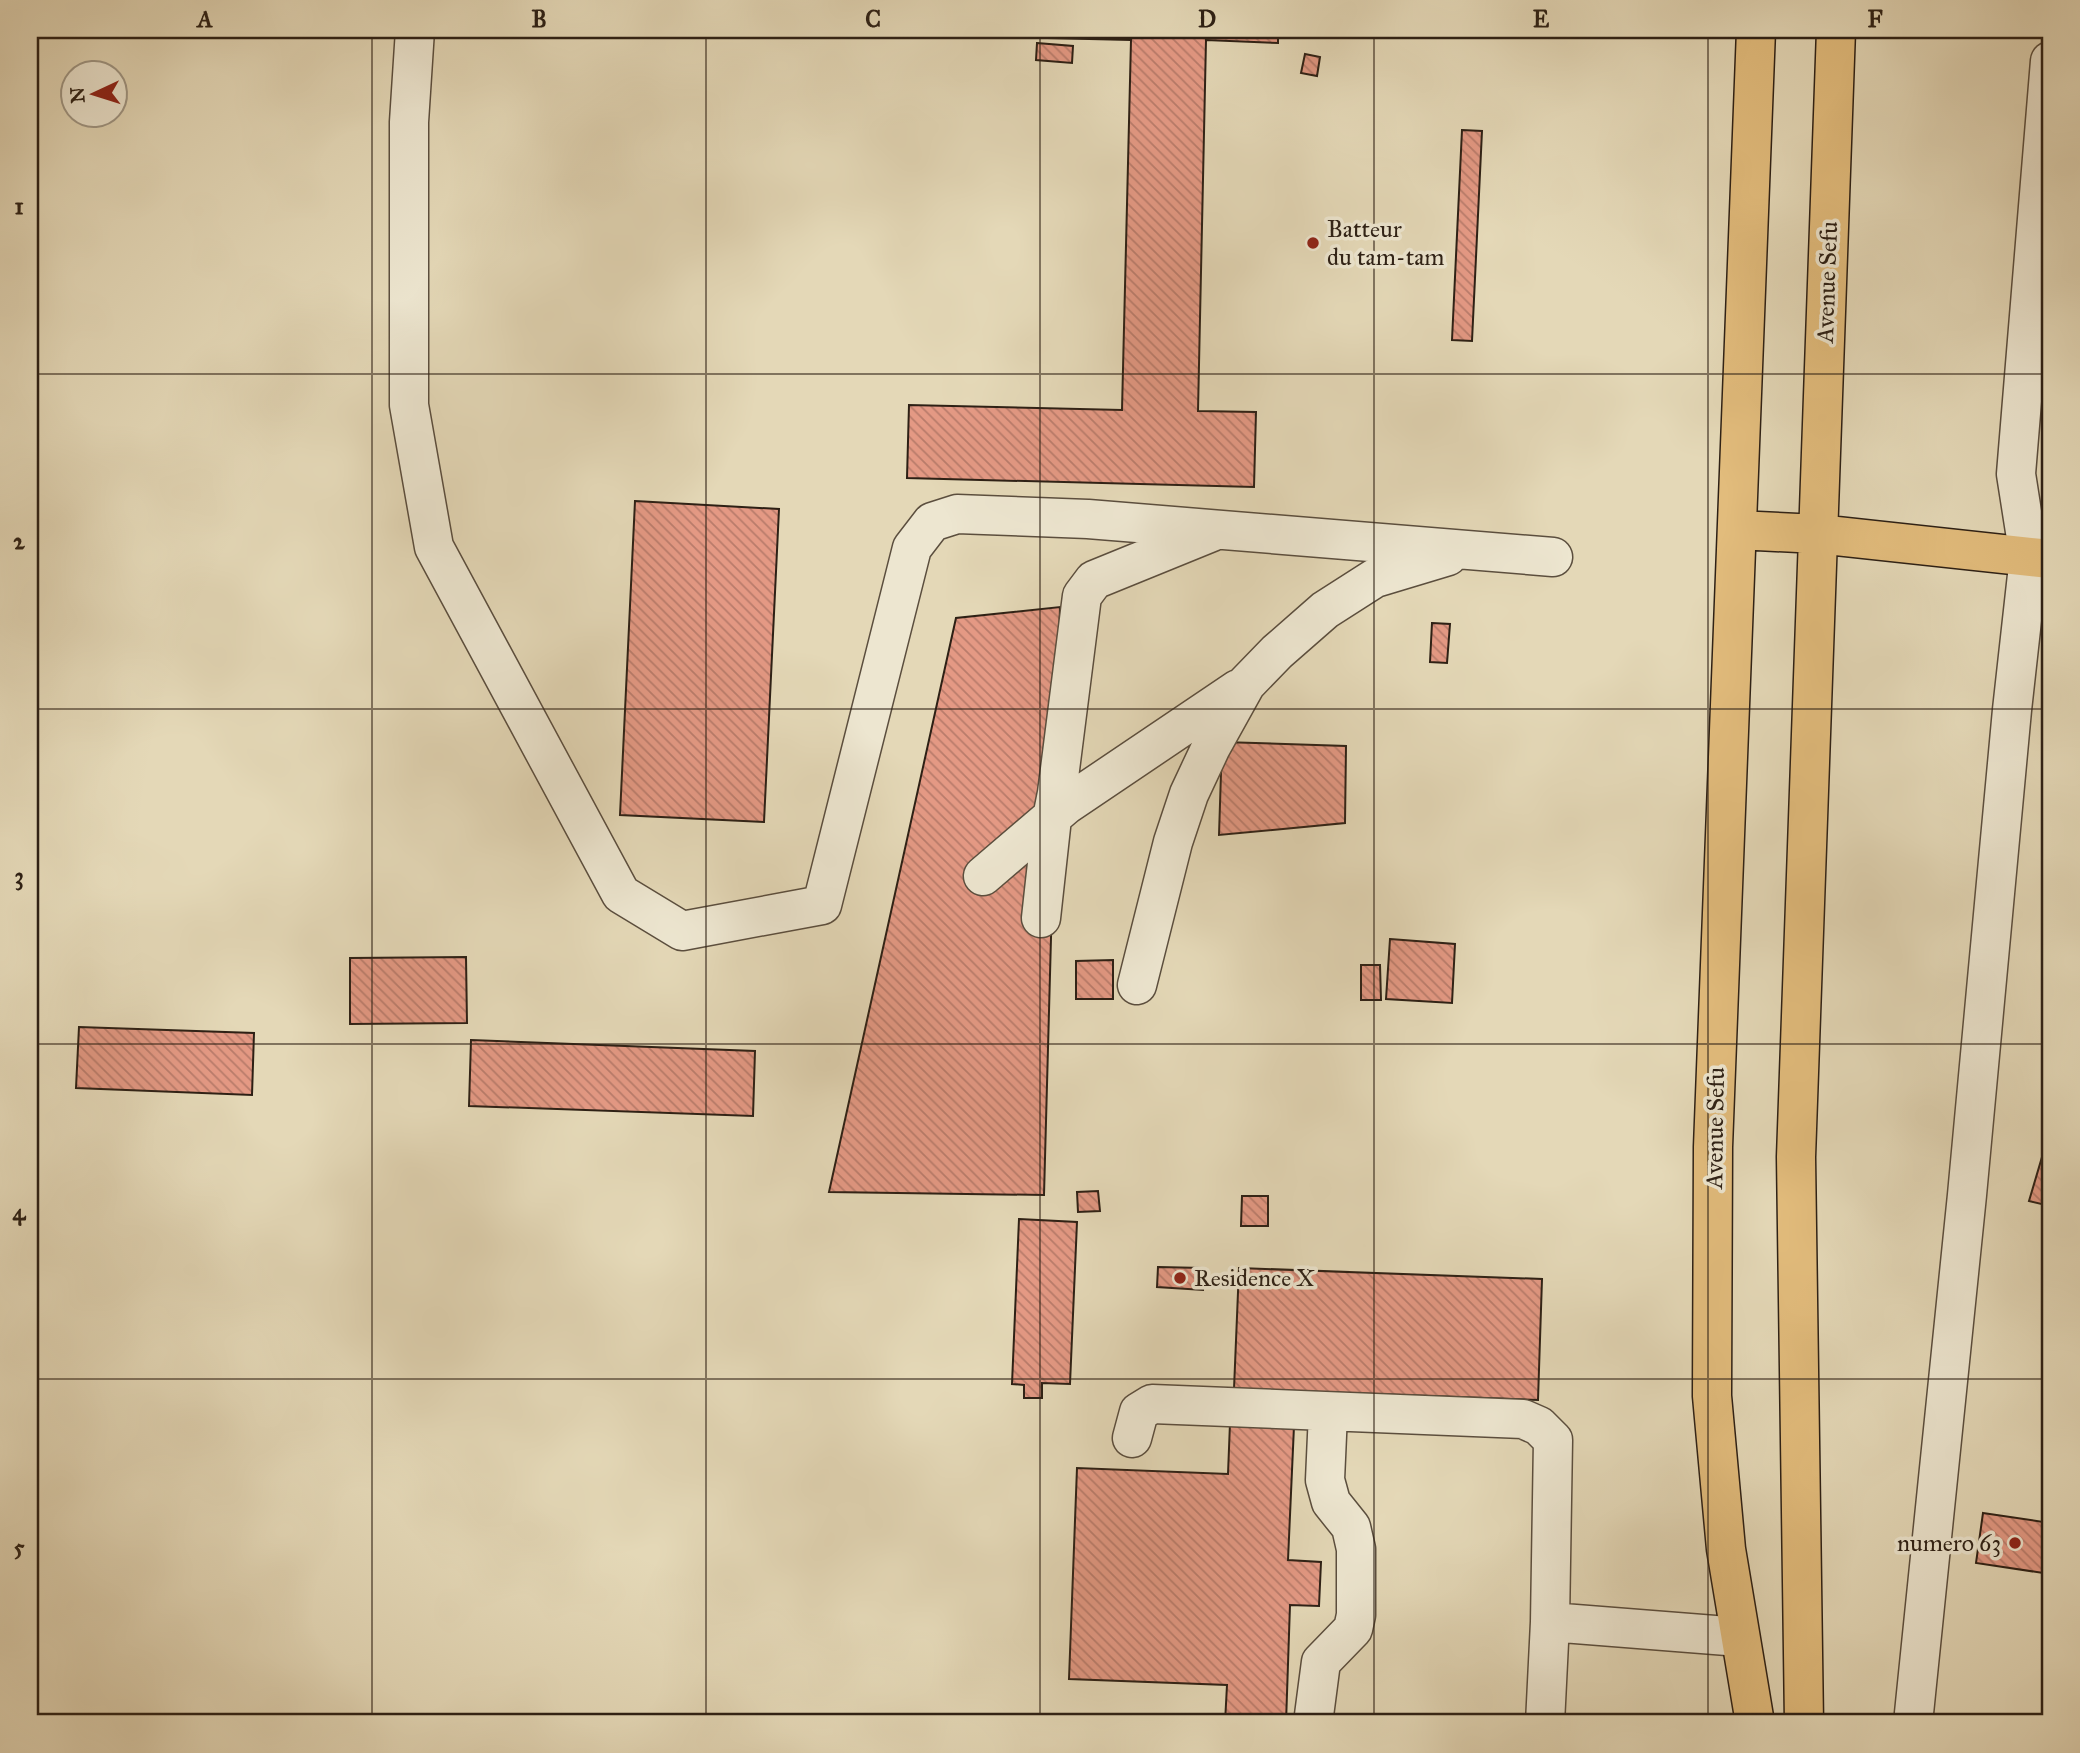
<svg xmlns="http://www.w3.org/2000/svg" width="2080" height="1753" font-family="'IM FELL Great Primer',serif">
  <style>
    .building { fill: url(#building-back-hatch); stroke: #2d2015; stroke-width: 2 }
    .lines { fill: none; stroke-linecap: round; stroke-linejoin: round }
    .minor-casing { stroke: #5b4e3e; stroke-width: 41 }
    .major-casing { stroke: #2d2015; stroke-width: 41 }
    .minor { stroke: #ede6d0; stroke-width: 38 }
    .major { stroke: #e2bc7c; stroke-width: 38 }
    .grid { fill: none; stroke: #2d2015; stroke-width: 2; stroke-opacity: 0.55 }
    .poi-dot { fill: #8f2418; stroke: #ede6d0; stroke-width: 2.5 }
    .labels { text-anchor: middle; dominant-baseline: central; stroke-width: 7; stroke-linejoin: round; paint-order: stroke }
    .poi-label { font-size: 24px; fill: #2d2015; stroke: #ede6d0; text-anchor: start }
    .street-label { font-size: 24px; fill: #2d2015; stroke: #ede6d0 }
    .neatline { fill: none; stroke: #2d2015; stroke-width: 2.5 }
    .grid-label { font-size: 23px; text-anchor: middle; font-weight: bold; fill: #2d2015 }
  </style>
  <defs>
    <pattern id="building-back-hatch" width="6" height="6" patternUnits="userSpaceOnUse" patternTransform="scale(1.75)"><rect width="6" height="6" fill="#e49984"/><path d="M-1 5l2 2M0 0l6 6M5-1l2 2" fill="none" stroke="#b97c6b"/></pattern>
  </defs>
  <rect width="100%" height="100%" fill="#e4d8b7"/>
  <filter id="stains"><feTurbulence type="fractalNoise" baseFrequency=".00286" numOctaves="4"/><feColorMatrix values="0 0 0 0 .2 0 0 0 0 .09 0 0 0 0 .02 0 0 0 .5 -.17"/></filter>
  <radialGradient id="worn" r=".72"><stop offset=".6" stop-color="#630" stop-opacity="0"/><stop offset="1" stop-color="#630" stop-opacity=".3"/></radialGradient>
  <!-- building -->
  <path class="building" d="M919,30H1278V43L1206,40L1198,411L1256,412L1254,487L907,478L909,405L1122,410L1131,40L919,35Z
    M1037,43L1073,46L1072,63L1036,60Z
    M1305,54L1320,57L1317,76L1301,73Z
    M1462,130L1482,131L1472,341L1452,340Z
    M635,501L779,509L764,822L620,815Z
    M1060,607L1044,1195L829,1192L956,618Z
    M1432,623L1450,624L1447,663L1430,662Z
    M1222,742L1346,746L1345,823L1219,835Z
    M1390,939L1455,944L1452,1003L1386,999Z
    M466,957L467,1023L350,1024V958Z
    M1113,960V999H1076V961Z
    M1361,965H1380L1381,1000H1361Z
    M79,1027L254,1033L252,1095L76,1088Z
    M471,1040L755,1051L753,1116L469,1106Z
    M2050,1130V1206L2029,1201Z
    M1098,1191L1100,1211L1078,1212L1077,1192Z
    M1242,1196H1268V1226H1241Z
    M1019,1219L1077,1222L1070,1384L1042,1383V1398H1024V1385L1012,1384Z
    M1158,1267L1203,1268V1290L1157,1287Z
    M1239,1268L1542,1279L1538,1400L1234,1389Z
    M1230,1423L1294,1426L1288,1560L1321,1562L1319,1606L1290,1605L1286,1723H1225L1227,1685L1069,1679L1077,1468L1228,1474Z
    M1983,1513L2050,1523V1574L1976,1563Z"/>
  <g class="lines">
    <defs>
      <path id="minor" d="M415,30L409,122V405L434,547L621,894L682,931L822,905L912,548L932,522L957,514L1088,519L1553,557
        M983,876L1066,805L1238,689
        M1041,918L1052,818L1057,793L1082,596L1094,580L1212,532
        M1137,985L1173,842L1189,794L1211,747L1246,684L1277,652L1325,610L1375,578L1448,556
        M1132,1438L1139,1412L1152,1404L1523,1419L1539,1426L1553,1440L1550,1622L1740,1637
        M1313,1723L1321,1662L1353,1629L1356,1615V1549L1351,1527L1331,1502L1325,1480L1328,1413
        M1545,1723L1550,1622
        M1913,1723L1967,1195L2012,710L2029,557L2016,474L2050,61"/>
      <path id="major" d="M1737,530L1818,534L2050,559
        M1755,1723L1726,1549L1712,1396L1713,1147L1756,30
        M1804,1723L1796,1157L1836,30"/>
    </defs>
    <!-- minor casing -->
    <use href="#minor" class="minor-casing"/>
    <!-- major casing -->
    <use href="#major" class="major-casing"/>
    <!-- minor -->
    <use href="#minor" class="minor"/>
    <!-- major -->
    <use href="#major" class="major"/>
  </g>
  <!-- grid -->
  <path class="grid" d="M372,30V1723M706,30V1723M1040,30V1723M1374,30V1723M1708,30V1723M30,374H2050M30,709H2050M30,1044H2050M30,1379H2050"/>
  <!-- markers -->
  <g class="poi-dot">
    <circle cx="1313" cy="243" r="7"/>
    <circle cx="1180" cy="1278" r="7"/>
    <circle cx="2015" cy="1543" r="7"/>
  </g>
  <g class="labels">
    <!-- poi labels -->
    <g class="poi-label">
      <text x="1327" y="229">Batteur<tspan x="1327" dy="28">du tam-tam</tspan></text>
      <text x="1194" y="1278">Residence X</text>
      <text x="2001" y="1543" text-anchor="end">numero 63</text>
    </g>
    <!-- street labels -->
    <g class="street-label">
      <text transform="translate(1827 282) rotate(-88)">Avenue Sefu</text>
      <text transform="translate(1715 1128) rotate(-89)">Avenue Sefu</text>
    </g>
  </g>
  <!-- margin -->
  <rect width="2080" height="1753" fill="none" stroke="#e4d8b7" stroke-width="77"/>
  <!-- north arrow -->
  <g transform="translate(94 94) rotate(266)"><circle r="33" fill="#ede6d0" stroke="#a09785" stroke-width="2"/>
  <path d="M0-5L12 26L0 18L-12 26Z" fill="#8f2418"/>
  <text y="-10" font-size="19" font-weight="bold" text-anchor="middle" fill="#2d2015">N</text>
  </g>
  <rect x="38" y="38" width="2004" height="1676" class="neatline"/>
  <g class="grid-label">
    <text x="205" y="27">A</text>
    <text x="539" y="27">B</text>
    <text x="873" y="27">C</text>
    <text x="1207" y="27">D</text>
    <text x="1541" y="27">E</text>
    <text x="1875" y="27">F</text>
    <text x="19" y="214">1</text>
    <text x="19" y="549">2</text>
    <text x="19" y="884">3</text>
    <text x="19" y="1220">4</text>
    <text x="19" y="1555">5</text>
  </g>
  <rect width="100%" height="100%" filter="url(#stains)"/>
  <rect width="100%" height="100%" fill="url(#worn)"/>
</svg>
